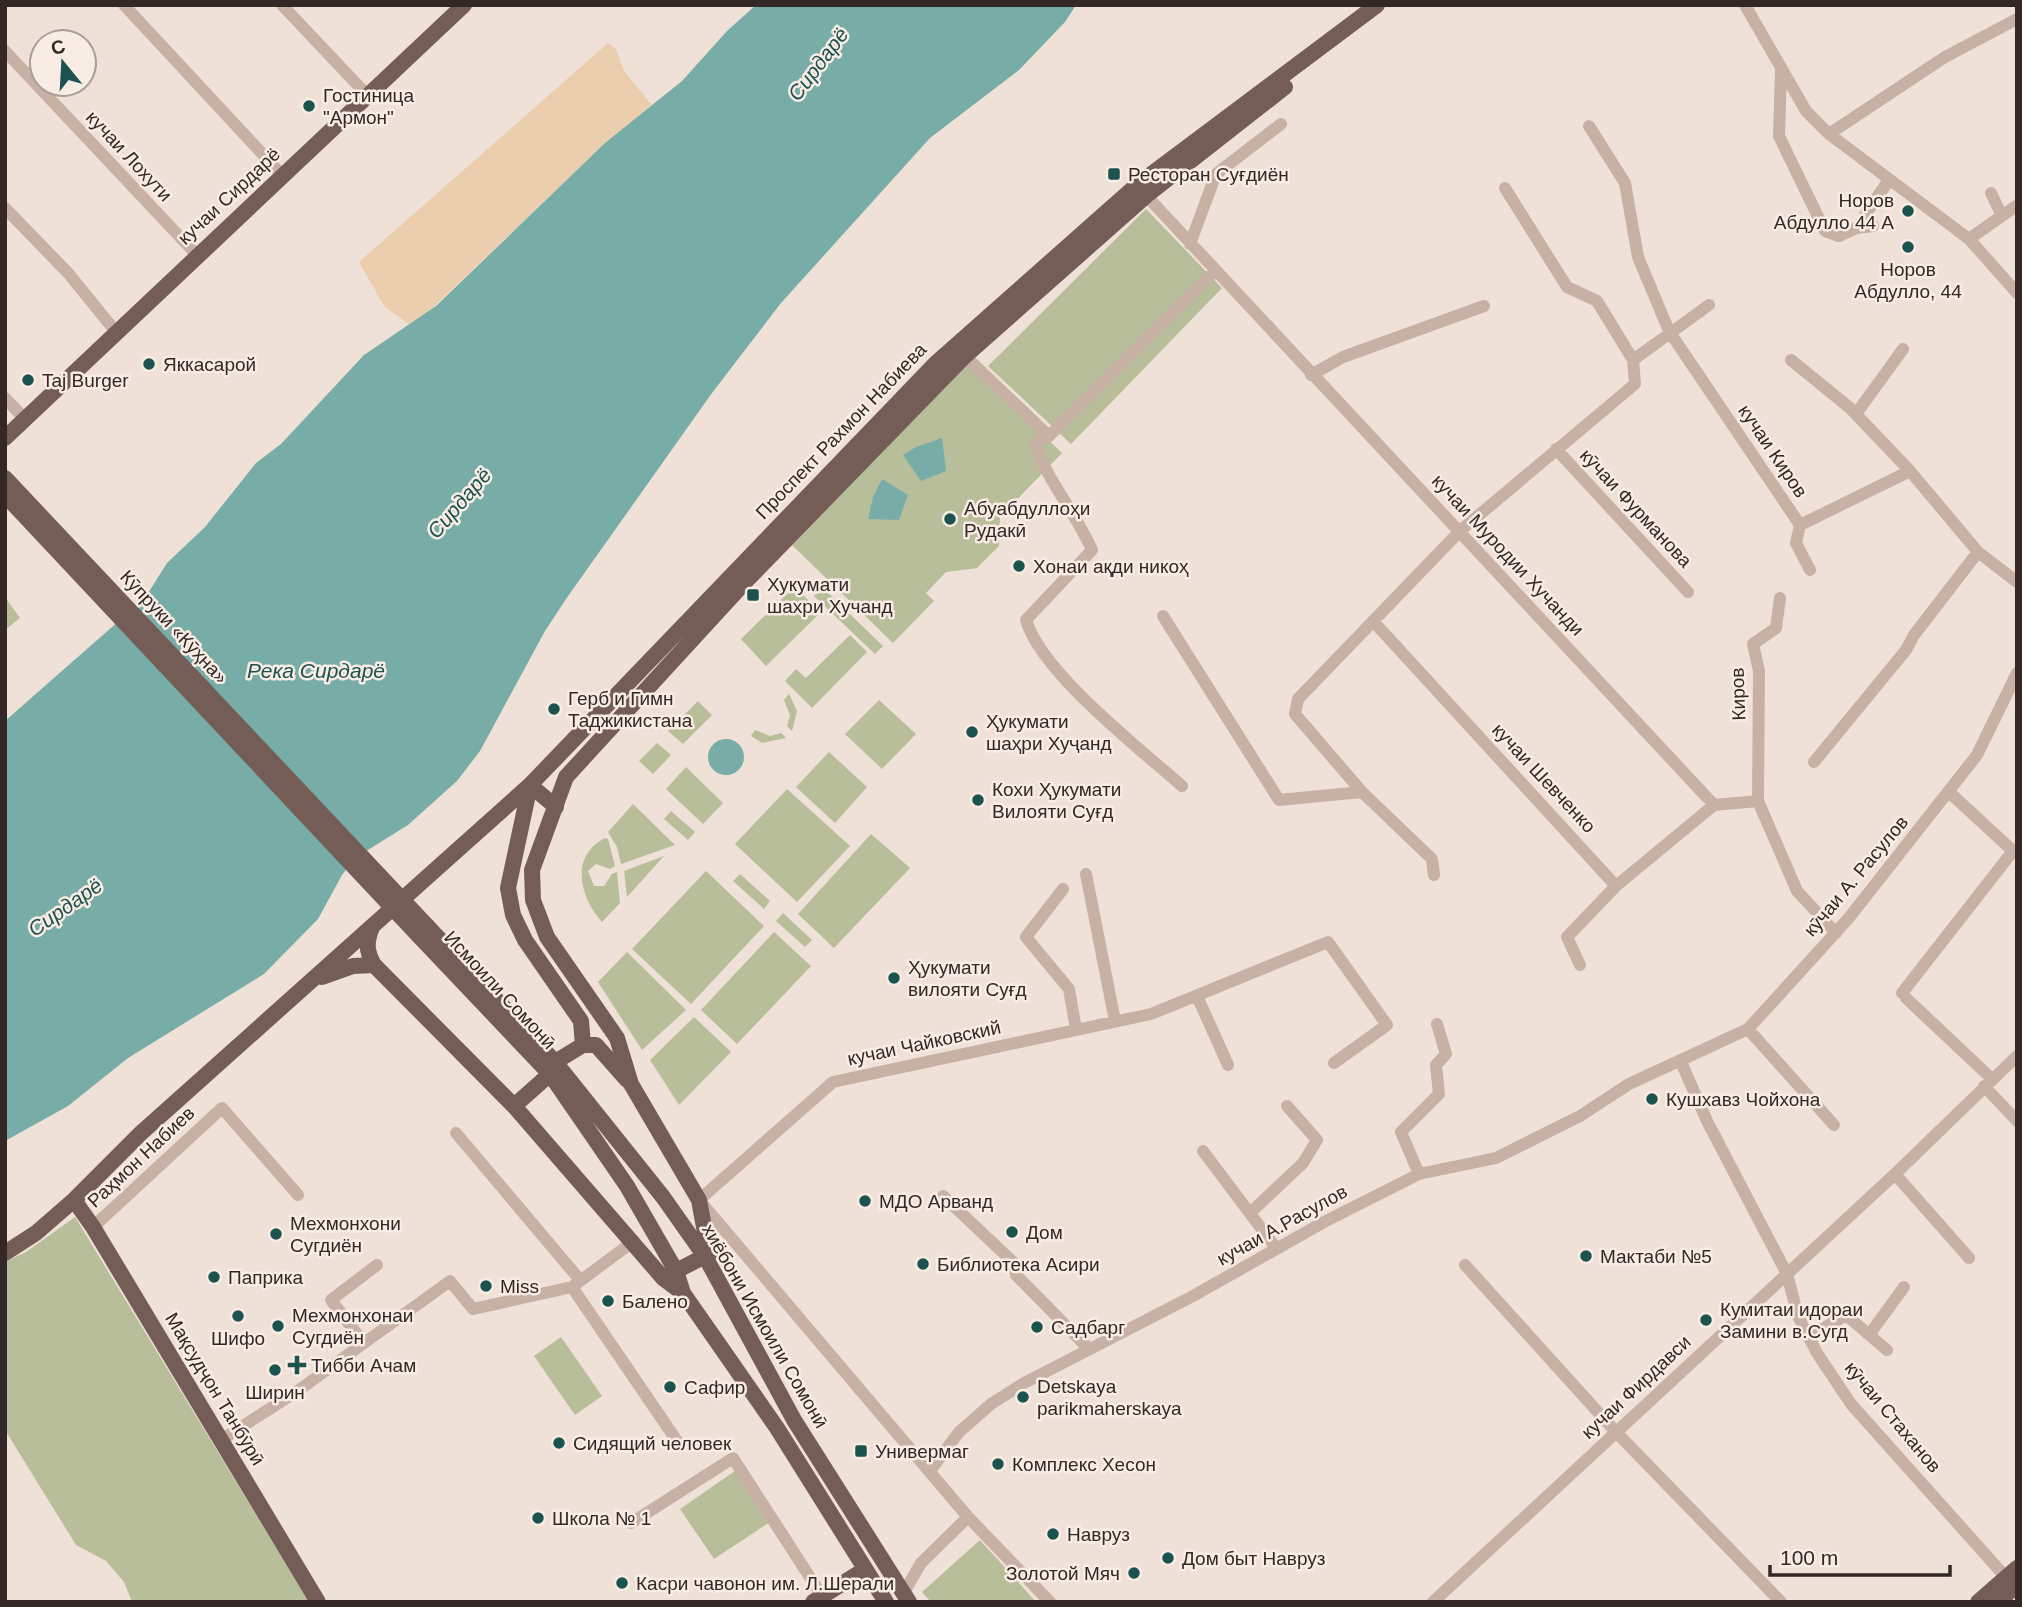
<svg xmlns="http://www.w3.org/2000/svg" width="2022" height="1607" font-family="Helvetica,sans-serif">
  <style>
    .green { fill: #b7be99 }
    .sand { fill: #ebceae }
    .water { fill: #78aca7 }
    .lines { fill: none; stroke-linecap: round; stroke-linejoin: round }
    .minor { stroke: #c7b0a4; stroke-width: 12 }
    .major { stroke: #755d57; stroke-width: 16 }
    .major-bridge { stroke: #755d57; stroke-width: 16 }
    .poi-dot { fill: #1d534f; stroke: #f8ece4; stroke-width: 2.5 }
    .labels { text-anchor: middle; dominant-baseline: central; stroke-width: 5; stroke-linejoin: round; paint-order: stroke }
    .poi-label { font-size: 19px; fill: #332826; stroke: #f8ece4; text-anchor: start }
    .street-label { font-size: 19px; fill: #332826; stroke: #f8ece4 }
    .water-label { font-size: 21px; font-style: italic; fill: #1d534f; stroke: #f8ece4 }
  </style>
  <rect width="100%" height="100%" fill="#f0e1d8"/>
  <!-- green -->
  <path class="green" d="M1146,209L1222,288L1071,444L988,366Z
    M969,363L1062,453L1000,517L999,546L977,568L946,572L926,593L934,601L893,643L792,545Z
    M795,586L820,613L766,666L741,639Z
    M823,588L883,646L875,654L814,596Z
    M5,597L20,618L5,630Z
    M850,635L867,652L812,708L785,681L796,669L806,678Z
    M789,694L797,711L792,731L787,726L790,715L784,700Z
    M879,700L916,734L882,769L845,734Z
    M698,701L712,715L683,744L668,731Z
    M755,730L770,736L781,733L786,738L762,743L751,736Z
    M657,743L671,755L653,774L639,761Z
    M829,752L867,787L835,823L796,787Z
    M686,767L723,803L703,824L666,789Z
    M787,789L850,846L797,902L735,844Z
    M633,804L675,845L621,864L617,847L608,832Z
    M671,811L695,832L688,840L664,819Z
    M871,834L910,868L834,948L798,914Z
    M605,838L608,839L615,866L610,869L596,864L588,871L594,886H604L612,874L617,872L620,903L602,922C580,898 569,856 605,838Z
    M664,856L627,897L624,871Z
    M706,871L764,926L691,1004L632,949Z
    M740,874L770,901L764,909L733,881Z
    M783,913L812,940L805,947L776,921Z
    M774,932L811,966L737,1044L701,1010Z
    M627,952L686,1010L642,1050L598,982Z
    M694,1017L731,1052L679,1105L650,1060Z
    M75,1217L309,1602H132L124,1582L106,1561L76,1545L5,1430V1262L26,1252Z
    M561,1337L602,1396L575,1415L534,1356Z
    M735,1471L770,1522L714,1559L680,1509Z
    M980,1540L1036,1602H931L922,1592Z"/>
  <!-- sand -->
  <path class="sand" d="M608,43L615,48L625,72L652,105L605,143L424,316L410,325L384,306L359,262Z"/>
  <!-- water -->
  <path class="water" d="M756,5H1076L1065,22L1019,70L930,138L781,303L712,393L566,599L545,631L480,751L457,781L408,825L355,858L342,875L318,919L264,974L128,1058L68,1106L5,1141V721L145,598L167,563L205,527L256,463L281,444L364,355L436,306L605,143L682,81L727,31Z
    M942,438L946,471L921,481L903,455L916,447Z
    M882,479L908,495L899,520L868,519L873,497Z
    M708 757a18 18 0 1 1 36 0a18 18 0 1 1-36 0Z"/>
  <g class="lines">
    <!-- minor -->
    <path class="minor" d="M124,5L282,175
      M282,5L368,96
      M1745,5L1806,111L1829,134L1969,239L2017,293
      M5,51L198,256
      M1781,70L1779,136L1825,231L1839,236L1856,228L1873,226
      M1589,126L1625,183L1638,257L1669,331L1800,525L1910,471
      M1829,134L1945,57L2017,19
      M1505,188L1567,287L1597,301L1633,360L1709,305
      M1142,191L1714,805L1758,801L1797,891L1836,933
      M1991,193L2002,216
      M5,208L68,273L116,332
      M1873,226L1865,215L1889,180
      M1969,239L2016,206
      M1190,244L1216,174L1281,124
      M965,356L1049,436
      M1791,360L1850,408L1910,471L1978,552L2017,582
      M1311,375L1343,357L1484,306
      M5,398L25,419
      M1856,414L1903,349
      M1556,449L1688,592
      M1800,525L1796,543L1810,570
      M1163,616L1279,800L1362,792
      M1373,621L1616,886L1567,937L1580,965
      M1814,762L1906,650L1914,635L1978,552
      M1182,786C1139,748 1041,672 1026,620L1092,550C1076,513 1048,482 1035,444L1049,436L1216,270
      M1758,801L1759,671L1753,644L1776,628L1780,598
      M1086,874L1115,1021
      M1434,875L1432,859L1362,792L1295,714L1298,699L1460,531L1635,384L1633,360
      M1616,886L1714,805
      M1063,889L1026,937L1069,989L1076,1029
      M1902,993L2013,851L1949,792
      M1197,996L1228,1065
      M1906,998L1991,1078
      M1748,1029L1834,1125
      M1681,1062L1707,1121L1787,1274L1798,1316L1817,1353L1851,1404L2010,1582
      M1984,1086L2017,1121
      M456,1133L580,1280
      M1203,1151L1276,1248
      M1419,1174L1401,1132L1439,1094L1436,1065L1446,1054L1437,1024
      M1895,1174L1969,1258
      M943,1196L1014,1263L1016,1275L1089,1349
      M1250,1213L1303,1163L1317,1140L1287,1106
      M93,1227L222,1108L298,1195
      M634,1241L572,1287L677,1441
      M1465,1265L1616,1432L1781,1602
      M1869,1335L1904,1287
      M1809,1337L1846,1315L1887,1350
      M363,1342L331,1300L377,1265
      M221,1440L299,1390L450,1281L473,1309L572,1287
      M930,1471L959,1432L991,1404L1024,1383L1193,1296L1324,1222L1419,1174L1496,1158L1580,1116L1629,1084L1748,1029L1848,919L1977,755L2017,673
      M631,1523L733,1458L822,1596
      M903,1594L921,1563L968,1517
      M1050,1602L968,1517L699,1200L833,1082L1151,1014L1328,942L1387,1025L1334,1063
      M1433,1602L1895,1174L2017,1056"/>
    <!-- major -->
    <path class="major" d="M5,438L464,5
      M556,807L530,785L508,888L513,915L525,940L581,1021L583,1045
      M372,927C366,942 366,951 374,965L514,1106L663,1278L683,1293
      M428,927L555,1062L663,1197L706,1258L794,1420L909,1602
      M419,936L550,1074L627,1186L676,1271L683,1293L777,1428L886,1602
      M322,977L353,966L374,965
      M555,1062L583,1045H596L627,1080
      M514,1106L550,1074
      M74,1200L93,1227L318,1602
      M5,1253L36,1233L74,1200L141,1133L530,785L935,364L1137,185L1377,5
      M676,1271L709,1254L699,1200L631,1084L617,1038L547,937L533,900L532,870L566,777L744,583L965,356L1147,195L1285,87
      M813,1602L864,1570
      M1978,1602L2017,1568
      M1998,1602L2017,1585"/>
    <!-- major-bridge -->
    <path class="major-bridge" d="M5,478L428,927
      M5,495L419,936"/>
  </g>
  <!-- markers -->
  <g class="poi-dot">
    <circle cx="309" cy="106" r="7"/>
    <rect x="1107" y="167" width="14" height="14" rx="3.5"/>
    <circle cx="1908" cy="211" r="7"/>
    <circle cx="1908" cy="247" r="7"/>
    <circle cx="149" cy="364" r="7"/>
    <circle cx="28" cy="380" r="7"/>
    <circle cx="950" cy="519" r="7"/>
    <circle cx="1019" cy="566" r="7"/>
    <rect x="746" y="588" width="14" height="14" rx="3.5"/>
    <circle cx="554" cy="709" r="7"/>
    <circle cx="972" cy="732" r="7"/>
    <circle cx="978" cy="800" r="7"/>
    <circle cx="894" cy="978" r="7"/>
    <circle cx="1652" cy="1099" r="7"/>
    <circle cx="865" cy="1201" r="7"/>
    <circle cx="1012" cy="1232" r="7"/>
    <circle cx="276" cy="1234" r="7"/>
    <circle cx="1586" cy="1256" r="7"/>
    <circle cx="923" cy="1264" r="7"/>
    <circle cx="214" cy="1277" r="7"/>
    <circle cx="486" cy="1286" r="7"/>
    <circle cx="608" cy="1301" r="7"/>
    <circle cx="238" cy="1316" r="7"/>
    <circle cx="1706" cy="1320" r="7"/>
    <circle cx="278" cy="1326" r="7"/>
    <circle cx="1037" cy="1327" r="7"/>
    <path d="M293.5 1354.5h7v7h7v7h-7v7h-7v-7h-7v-7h7z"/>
    <circle cx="275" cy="1370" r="7"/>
    <circle cx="670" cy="1387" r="7"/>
    <circle cx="1023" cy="1397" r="7"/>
    <circle cx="559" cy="1443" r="7"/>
    <rect x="854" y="1444" width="14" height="14" rx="3.5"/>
    <circle cx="998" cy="1464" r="7"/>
    <circle cx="538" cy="1518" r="7"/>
    <circle cx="1053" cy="1534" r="7"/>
    <circle cx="1168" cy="1558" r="7"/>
    <circle cx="1134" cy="1573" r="7"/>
    <circle cx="622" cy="1583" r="7"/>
  </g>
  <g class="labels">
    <!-- poi labels -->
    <g class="poi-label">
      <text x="323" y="95">Гостиница<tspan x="323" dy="22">"Армон"</tspan></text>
      <text x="1128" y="174">Ресторан Суғдиён</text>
      <text x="1894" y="200" text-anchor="end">Норов<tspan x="1894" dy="22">Абдулло 44 А</tspan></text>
      <text x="1908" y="269" text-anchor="middle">Норов<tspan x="1908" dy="22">Абдулло, 44</tspan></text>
      <text x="163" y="364">Яккасарой</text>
      <text x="42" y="380">Taj Burger</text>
      <text x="964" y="508">Абуабдуллоҳи<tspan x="964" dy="22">Рудакӣ</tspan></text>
      <text x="1033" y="566">Хонаи ақди никоҳ</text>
      <text x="767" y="584">Хукумати<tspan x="767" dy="22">шахри Хучанд</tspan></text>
      <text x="568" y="698">Герб и Гимн<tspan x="568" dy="22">Таджикистана</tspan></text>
      <text x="986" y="721">Ҳукумати<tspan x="986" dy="22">шаҳри Хуҷанд</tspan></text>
      <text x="992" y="789">Кохи Ҳукумати<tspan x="992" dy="22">Вилояти Суғд</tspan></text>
      <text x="908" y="967">Ҳукумати<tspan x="908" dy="22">вилояти Суғд</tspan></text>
      <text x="1666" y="1099">Кушхавз Чойхона</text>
      <text x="879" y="1201">МДО Арванд</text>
      <text x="290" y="1223">Мехмонхони<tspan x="290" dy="22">Сугдиён</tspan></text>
      <text x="1026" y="1232">Дом</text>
      <text x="1600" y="1256">Мактаби №5</text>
      <text x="937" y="1264">Библиотека Асири</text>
      <text x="228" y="1277">Паприка</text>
      <text x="500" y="1286">Miss</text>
      <text x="622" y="1301">Балено</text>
      <text x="1720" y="1309">Кумитаи идораи<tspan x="1720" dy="22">Замини в.Сугд</tspan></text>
      <text x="292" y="1315">Мехмонхонаи<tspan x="292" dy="22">Сугдиён</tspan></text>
      <text x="1051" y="1327">Садбарг</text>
      <text x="238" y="1338" text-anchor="middle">Шифо</text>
      <text x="311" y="1365">Тибби Ачам</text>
      <text x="1037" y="1386">Detskaya<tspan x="1037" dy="22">parikmaherskaya</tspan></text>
      <text x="684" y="1387">Сафир</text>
      <text x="275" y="1392" text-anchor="middle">Ширин</text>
      <text x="573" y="1443">Сидящий человек</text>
      <text x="875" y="1451">Универмаг</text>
      <text x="1012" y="1464">Комплекс Хесон</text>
      <text x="552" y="1518">Школа № 1</text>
      <text x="1067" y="1534">Навруз</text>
      <text x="1182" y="1558">Дом быт Навруз</text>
      <text x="1120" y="1573" text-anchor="end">Золотой Мяч</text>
      <text x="636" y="1583">Касри чавонон им. Л.Шерали</text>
    </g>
    <!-- street labels -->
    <g class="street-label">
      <text transform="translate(129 156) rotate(47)">кучаи Лохути</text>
      <text transform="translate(229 196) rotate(-43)">кучаи Сирдарё</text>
      <text transform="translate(841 431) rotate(-46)">Проспект Рахмон Набиева</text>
      <text transform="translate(1773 451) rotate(56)">кучаи Киров</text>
      <text transform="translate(1636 508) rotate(47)">кӯчаи Фурманова</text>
      <text transform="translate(1508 555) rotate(47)">кучаи Муродии Хучанди</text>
      <text transform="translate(174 627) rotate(47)">Кӯпруки «Кӯҳна»</text>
      <text transform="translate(1738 694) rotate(-92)">Киров</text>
      <text transform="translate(1544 778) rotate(47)">кучаи Шевченко</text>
      <text transform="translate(1856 876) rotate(-50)">кӯчаи А. Расулов</text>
      <text transform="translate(500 990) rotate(47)">Исмоили Сомонӣ</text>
      <text transform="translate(924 1043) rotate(-12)">кучаи Чайковский</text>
      <text transform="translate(141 1157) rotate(-43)">Раҳмон Набиев</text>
      <text transform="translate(1282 1225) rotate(-29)">кучаи А.Расулов</text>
      <text transform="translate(765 1326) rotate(60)">хиёбони Исмоили Сомонӣ</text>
      <text transform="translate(1636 1387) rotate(-43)">кучаи Фирдавси</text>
      <text transform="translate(215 1389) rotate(59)">Мақсудҷон Танбӯрӣ</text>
      <text transform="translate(1893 1417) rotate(50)">кӯчаи Стаханов</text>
    </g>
    <!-- water labels -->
    <g class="water-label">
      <text transform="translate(818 64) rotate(-53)">Сирдарё</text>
      <text transform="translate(459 503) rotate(-49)">Сирдарё</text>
      <text x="316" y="670">Река Сирдарё</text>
      <text transform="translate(65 907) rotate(-35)">Сирдарё</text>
    </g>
  </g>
  <!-- border -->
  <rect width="2022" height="1607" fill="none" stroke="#332826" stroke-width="14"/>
  <!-- north arrow -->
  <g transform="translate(63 63) rotate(342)"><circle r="33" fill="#f8ece4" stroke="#a99e98" stroke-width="2"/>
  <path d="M0-5L12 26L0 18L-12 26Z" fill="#1d534f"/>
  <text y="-10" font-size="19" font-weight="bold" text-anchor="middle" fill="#332826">С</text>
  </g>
  <!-- scale -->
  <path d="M1770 1565v10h180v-10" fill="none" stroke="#332826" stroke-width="3.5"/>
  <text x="1780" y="1565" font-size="21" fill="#332826" stroke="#f8ece4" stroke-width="5" paint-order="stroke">100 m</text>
</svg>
